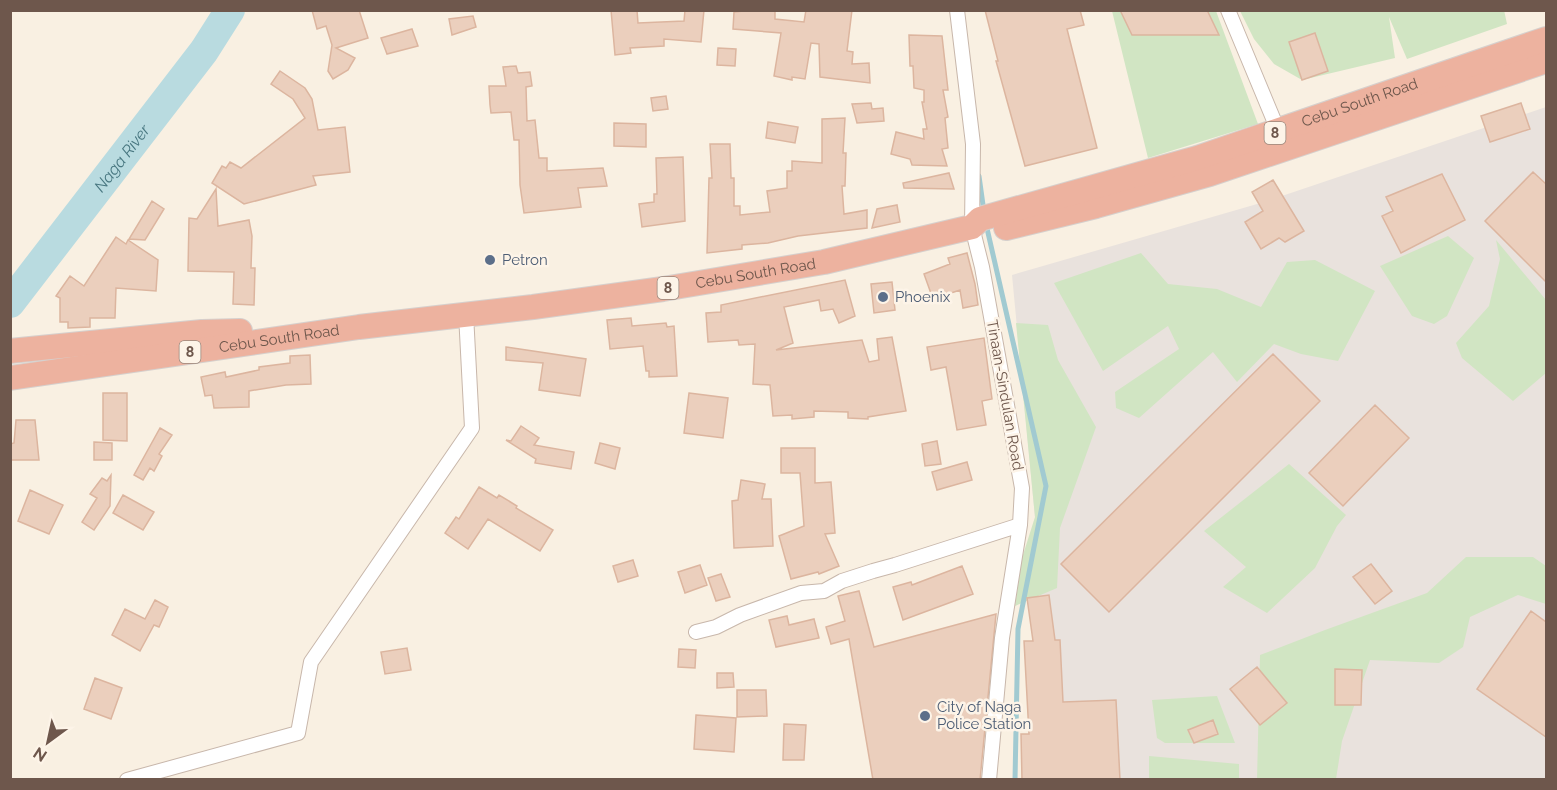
<svg xmlns="http://www.w3.org/2000/svg" width="1557" height="790" font-family="Raleway,sans-serif">
  <style>
    .industrial { fill: #e9e2dd }
    .green { fill: #d1e5c3 }
    .lines { fill: none; stroke-linecap: round; stroke-linejoin: round }
    .stream { stroke: #a1cad1; stroke-width: 5 }
    .river { stroke: #b9dbe0; stroke-width: 30 }
    .building { fill: #ebcfbd; stroke: #dcb59f; stroke-width: 1.5 }
    .street-casing { stroke: #c8b7ab; stroke-width: 16 }
    .highway-casing { stroke: #d6d0cd; stroke-width: 26 }
    .street { stroke: #fff; stroke-width: 14 }
    .highway { stroke: #edb29f; stroke-width: 24 }
    .service-dot { fill: #5c6f8a; stroke: #fdf4e8; stroke-width: 2 }
    .labels { text-anchor: middle; dominant-baseline: central; stroke-width: 5; stroke-linejoin: round; paint-order: stroke }
    .shield { fill: #fdf4e8; stroke: #99867b; stroke-width: 1.5 }
    .shield-label { font-size: 14px; font-weight: bold; fill: #6e574c }
    .street-label { font-size: 15px; fill: #6e574c; stroke: #fdf4e8 }
    .service-label { font-size: 15px; fill: #4e5e75; stroke: #fdf4e8; text-anchor: start }
    .water-label { font-size: 16px; font-style: italic; fill: #487780; stroke: #fdf4e8 }
  </style>
  <rect width="100%" height="100%" fill="#f9f0e2"/>
  <!-- industrial -->
  <path class="industrial" d="M1546,107V779H1039L1040,570L1012,275L1264,202Z"/>
  <!-- green -->
  <path class="green" d="M1504,10L1507,24L1407,59L1389,17L1395,58L1302,80L1274,64L1254,39L1240,11Z
    M1112,11H1216L1258,124L1148,158Z
    M1448,236L1474,258L1447,316L1434,324L1412,316L1380,266Z
    M1496,240L1546,300V373L1513,401L1462,358L1456,343L1489,306L1500,259Z
    M1141,253L1168,284L1217,289L1261,307L1287,262L1315,260L1375,291L1338,361L1301,354L1274,344L1237,382L1213,352L1139,418L1116,408L1115,392L1179,349L1168,326L1103,371L1054,283Z
    M1016,323L1048,325L1058,360L1096,427L1060,528L1057,588L1015,606L1022,558L1035,517Z
    M1289,464L1346,515L1337,526L1315,568L1267,613L1223,587L1246,567L1204,531Z
    M1466,557H1533L1546,566V604L1518,595L1470,617L1463,647L1439,663L1370,660L1342,741L1336,779L1257,780L1260,655L1325,630L1427,593Z
    M1217,696L1235,743H1165L1157,738L1152,700Z
    M1149,756L1239,764V779H1149Z"/>
  <g class="lines">
    <!-- stream -->
    <path class="stream" d="M979,176L984,212
      M986,224L1046,486L1018,629L1015,780"/>
    <!-- river -->
    <path class="river" id="s1" d="M10,303L204,51L230,10"/>
  </g>
  <!-- building -->
  <path class="building" d="M312,10H359L368,38L336,48L355,58L348,70L333,79L328,71L332,45L326,26L317,29Z
    M611,10H637L638,23L684,21L685,10H704L701,42L664,39V46L630,48L631,53L615,55Z
    M753,10H775V19L804,22L806,10H852L847,51L853,52L852,64L869,63L870,83L820,77L819,44L811,43L805,79L792,77V80L774,76L781,33L733,29L734,12Z
    M985,10H1080L1084,25L1067,29L1097,148L1025,166L996,61H998Z
    M1120,10H1207L1219,35H1132Z
    M473,16L476,27L452,35L449,19Z
    M412,29L418,46L387,54L381,38Z
    M1315,33L1328,71L1302,80L1289,42Z
    M909,35L942,36L948,90H943L948,117L945,118L948,148L942,149L947,166L912,165L910,159L891,154L896,132L924,139L923,129H927L922,102H924V90L914,88L913,66H910Z
    M718,48L736,49L735,66L717,65Z
    M516,66L518,73L530,72L532,86L526,87L527,121L535,120L539,158H547V171L603,168L607,186L578,188L581,207L524,213L520,185L519,140H514L511,112L491,113L490,105L489,86H506L503,67Z
    M280,71L305,88L312,99L318,130L345,127L350,172L313,176L316,185L244,204L212,183L222,166L226,168L230,162L241,168L305,118L293,99L271,84Z
    M666,96L668,109L653,111L651,98Z
    M871,103L872,109L883,108L884,121L857,123L852,104Z
    M1521,103L1530,129L1490,142L1481,116Z
    M845,118L843,153H846L845,186H842L844,214L867,210V228L798,236L768,243L742,245V249L707,253L709,178H712L710,144H730L731,178H734V206H740V215L770,212L767,191L787,188V171H792V161L822,163V119Z
    M768,122L798,127L795,143L766,138Z
    M614,123L646,124V147L614,146Z
    M683,157L685,221L642,227L639,204L654,202V194H657L656,158Z
    M1533,172L1546,184V282L1485,221Z
    M949,173L954,189L904,188L903,183Z
    M1442,174L1465,220L1401,253L1382,216L1393,211L1386,197Z
    M1273,180L1304,231L1285,242L1279,238L1261,249L1245,222L1263,211L1252,192Z
    M216,189L218,226L249,220L252,236L251,268H255L254,305L233,304L234,272L188,271L189,218L197,219Z
    M152,201L164,209L145,240L129,239Z
    M897,205L900,222L872,228L877,209Z
    M116,237L126,244L128,240L158,260L156,291L116,288L115,318H90V327L68,328V322H60V298L56,296L70,276L84,286Z
    M967,253L975,284L978,305L963,308L960,290L933,299L924,274L950,264L948,258Z
    M845,280L855,316L839,323L833,309L821,311L819,300L784,307L793,343L776,350L862,340L869,362L879,360L877,339L892,337L906,411L868,417V419L848,418V412L814,411V417L792,419V415L773,416L770,385L753,384L755,344L739,345L738,340L708,342L706,313L721,312V305Z
    M892,282L895,310L874,313L871,284Z
    M631,318L632,326L666,323L667,327L674,326L677,376L649,377V371H646L643,346L610,349L607,320Z
    M984,338L992,399L982,401L986,425L957,430L946,367L931,370L927,347Z
    M506,347L586,359L580,396L539,390L543,363L506,360Z
    M1273,354L1320,401L1109,612L1061,564Z
    M310,355L311,384L286,385L249,391V407L214,408L212,395L205,396L201,377L225,372L226,377L259,370V367L290,363V356Z
    M103,393H127V441L103,440Z
    M689,393L728,398L723,438L684,433Z
    M1375,405L1409,438L1343,506L1309,473Z
    M16,420H35L39,460H10V444L14,443Z
    M521,426L539,438L534,445L574,452L571,469L535,463L536,459L506,440L511,441Z
    M160,428L172,435L159,454L162,456L154,471L150,468L143,480L134,475Z
    M937,441L941,464L925,466L922,444Z
    M94,442L112,443V460H94Z
    M600,443L620,448L615,469L595,463Z
    M781,448H815V483L831,482L835,533L825,534L839,566L819,574L818,572L791,579L779,536L804,526L800,473H781Z
    M967,462L972,480L937,490L932,472Z
    M111,475L110,506L94,530L82,522L97,498L90,494L102,478L107,481Z
    M741,480L765,484L762,499H771L773,546L734,548L732,501L738,500Z
    M479,487L497,498L499,495L517,506L516,508L553,530L540,551L488,519L468,549L445,533L456,517L459,519Z
    M30,490L63,505L49,534L18,521Z
    M123,495L154,512L143,530L113,513Z
    M633,560L638,576L618,582L613,566Z
    M1371,564L1392,591L1375,604L1353,577Z
    M700,565L707,585L685,593L678,572Z
    M962,566L973,594L903,620L893,587L911,582L912,585Z
    M721,574L730,597L716,601L708,578Z
    M859,591L874,647L996,614L980,780H873L849,639L831,644L826,627L845,621L838,596Z
    M1049,595L1055,640H1060L1063,702L1116,700L1120,780H1022L1021,734H1029L1024,641H1033L1027,598Z
    M155,600L168,607L159,627L154,625L140,651L112,635L125,609L145,619Z
    M1531,611L1546,622V737L1477,689Z
    M787,616L789,625L814,619L819,638L776,647L769,620Z
    M407,648L411,670L385,674L381,652Z
    M679,649L696,650L695,668L678,667Z
    M1257,667L1287,703L1260,725L1230,689Z
    M1335,669L1362,670L1361,705H1335Z
    M717,673H733L734,687L717,688Z
    M95,678L122,688L111,719L84,709Z
    M737,690H766L767,716L737,717Z
    M696,715L736,718L734,752L694,749Z
    M1213,720L1218,734L1194,743L1188,730Z
    M784,724L806,725L804,760H783Z"/>
  <g class="lines">
    <defs>
      <path id="street" d="M957,10L973,144L972,227L982,267L1022,488L1020,525L1002,638L989,780
        M1228,10L1280,135
        M696,632L716,627L740,615L801,593L824,591L842,581L873,571L895,565L1020,525
        M127,780L298,733L311,662L472,428L466,314"/>
      <g id="highway">
        <path d="M1006,228L1096,206L1210,174L1546,61"/>
        <path d="M10,351L202,332L240,331"/>
        <path id="s2" d="M10,378L359,327L533,307L663,289L824,262L972,227L980,219L1197,158L1546,39"/>
      </g>
    </defs>
    <!-- street casing -->
    <use href="#street" class="street-casing"/>
    <!-- highway casing -->
    <use href="#highway" class="highway-casing"/>
    <!-- street -->
    <use href="#street" class="street"/>
    <!-- highway -->
    <use href="#highway" class="highway"/>
  </g>
  <!-- markers -->
  <g class="service-dot">
    <circle cx="490" cy="260" r="6"/>
    <circle cx="883" cy="297" r="6"/>
    <circle cx="925" cy="716" r="6"/>
  </g>
  <g class="labels">
    <!-- shield labels -->
    <g class="shield">
      <rect x="1264.5" y="122" width="21" height="22" rx="4.5"/>
      <rect x="657.5" y="277" width="21" height="22" rx="4.5"/>
      <rect x="179.5" y="341" width="21" height="22" rx="4.5"/>
    </g>
    <g class="shield-label">
      <text x="1275" y="133">8</text>
      <text x="668" y="288">8</text>
      <text x="190" y="352">8</text>
    </g>
    <!-- street labels -->
    <g class="street-label">
      <text stroke="none"><textPath href="#s2" startOffset="1383">Cebu South Road</textPath></text>
      <text stroke="none"><textPath href="#s2" startOffset="753">Cebu South Road</textPath></text>
      <text stroke="none"><textPath href="#s2" startOffset="272">Cebu South Road</textPath></text>
      <text transform="translate(1005 395) rotate(80)">Tinaan-Sindulan Road</text>
    </g>
    <!-- service labels -->
    <g class="service-label">
      <text x="502" y="260">Petron</text>
      <text x="895" y="297">Phoenix</text>
      <text x="937" y="707">City of Naga<tspan x="937" dy="17">Police Station</tspan></text>
    </g>
    <!-- water labels -->
    <g class="water-label">
      <text stroke="none"><textPath href="#s1" startOffset="183">Naga River</textPath></text>
    </g>
  </g>
  <!-- border -->
  <rect width="1557" height="790" fill="none" stroke="#6e574c" stroke-width="24"/>
  <!-- north arrow -->
  <g transform="translate(48 742) rotate(213)" stroke="#fdf4e8" stroke-width="4.5" paint-order="stroke">
  <path d="M0-4.5L10 22L0 15L-10 22Z" fill="#6e574c"/>
  <text y="-9" font-size="16" font-weight="bold" text-anchor="middle" fill="#6e574c">N</text>
  </g>
</svg>
